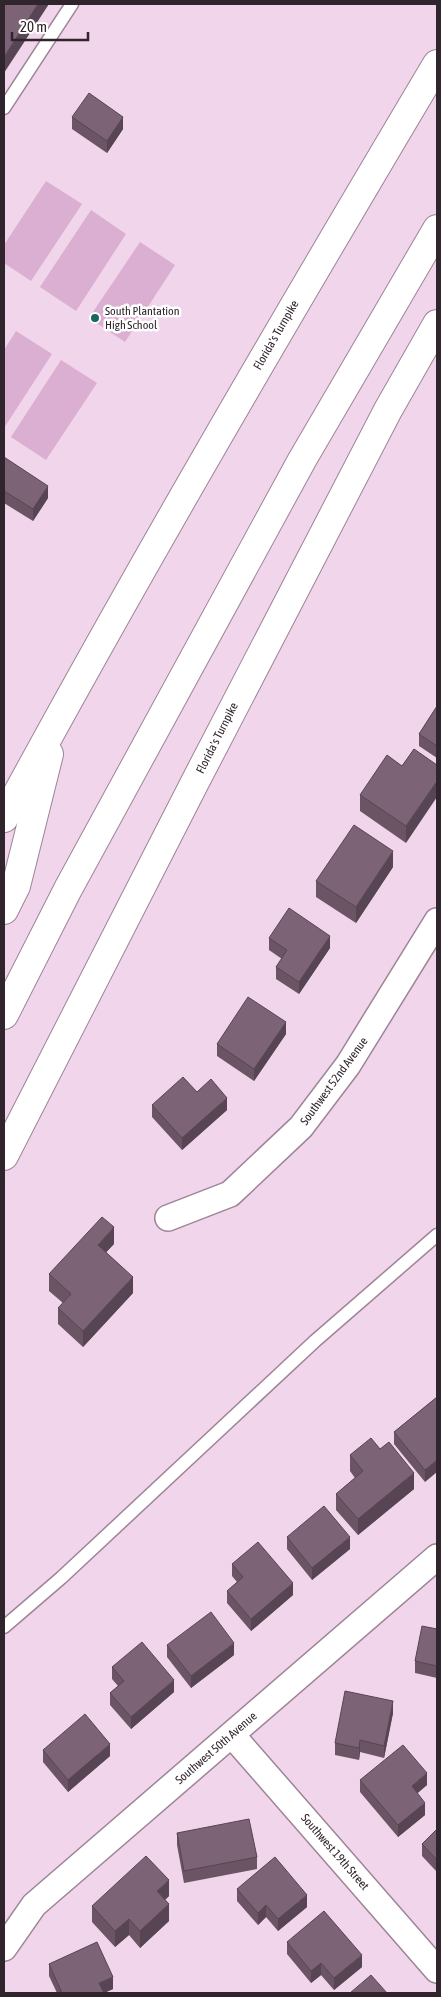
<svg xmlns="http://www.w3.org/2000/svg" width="441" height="1997" font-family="'Asap Condensed',sans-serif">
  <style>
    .green { fill: #dbafd1 }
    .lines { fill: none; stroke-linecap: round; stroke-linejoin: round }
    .service-casing { stroke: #9d8497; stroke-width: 15 }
    .minor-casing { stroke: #9d8497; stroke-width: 28 }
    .motorway-casing { stroke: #9d8497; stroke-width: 30 }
    .service { stroke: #fff; stroke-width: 12 }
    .minor { stroke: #fff; stroke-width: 25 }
    .motorway { stroke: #fff; stroke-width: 28 }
    .wall { fill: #6b5565 }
    .shaded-wall { fill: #574553 }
    .building { fill: #7c6376; stroke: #574553 }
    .poi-dot { fill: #1a655d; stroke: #fff; stroke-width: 2 }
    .labels { text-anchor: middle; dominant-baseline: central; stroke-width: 5; stroke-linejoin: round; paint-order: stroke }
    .poi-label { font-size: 12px; fill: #30252d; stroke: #fff; text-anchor: start }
    .street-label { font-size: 12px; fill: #30252d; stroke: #fff }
  </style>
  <rect width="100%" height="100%" fill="#f1d5ea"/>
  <!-- green -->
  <path class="green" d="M46,181L82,204L31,281L4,263V245Z
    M91,210L126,234L76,311L40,287Z
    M140,242L175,265L125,342L89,318Z
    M16,331L52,354L4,428V350Z
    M61,360L97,383L46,460L11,437Z"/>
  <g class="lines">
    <defs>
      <path id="service" d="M4,108L72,4
        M4,1627L61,1578L315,1341L437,1235"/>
      <path id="minor" d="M168,1218L230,1194L301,1127L348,1065L437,921
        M232,1735L437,1970
        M4,1948L34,1905L437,1557"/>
      <path id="motorway" d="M4,818C142,563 289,313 437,64
        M4,910L16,886L49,754
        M4,1015L68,889L302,460L437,229
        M4,1156L194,784L388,410L437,324"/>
    </defs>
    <!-- service casing -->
    <use href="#service" class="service-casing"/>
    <!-- minor casing -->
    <use href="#minor" class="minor-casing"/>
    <!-- motorway casing -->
    <use href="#motorway" class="motorway-casing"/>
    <!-- service -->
    <use href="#service" class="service"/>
    <!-- minor -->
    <use href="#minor" class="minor"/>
    <!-- motorway -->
    <use href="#motorway" class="motorway"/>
  </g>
  <!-- wall -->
  <path class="wall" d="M72,117L123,129L107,153L72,129Z
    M4,457L48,498L33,521L4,503Z
    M437,706V758L419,746V734Z
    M414,749L406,843L360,811V795L402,766Z
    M393,867L356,923L316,897V881Z
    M269,938L330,948L299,994L276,979V967L282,959L269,950Z
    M286,1034L254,1081L217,1056V1044Z
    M197,1092L227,1110L182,1150L152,1117V1105Z
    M114,1244L106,1252L133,1293L83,1347L58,1324V1308L63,1303L49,1291V1274Z
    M437,1397L425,1482L394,1444V1432Z
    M380,1449L414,1489L358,1535L336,1510V1494L355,1478L350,1471V1455Z
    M287,1537L350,1549L312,1580L287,1549Z
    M232,1564L293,1595L251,1631L227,1603V1591L237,1582L232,1576Z
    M437,1629V1678L415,1673V1661Z
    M167,1645L234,1655L191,1688L167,1657Z
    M112,1667L174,1692L131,1729L110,1705V1693L118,1686L112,1679Z
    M393,1713L384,1758L360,1752L359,1760L335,1755V1743Z
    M43,1750L110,1756L68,1792L43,1762Z
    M360,1780L427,1785L417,1793L425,1815L398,1837L360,1792Z
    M437,1829V1872L422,1856V1844Z
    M177,1833L257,1857V1869L184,1883L177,1845Z
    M237,1889L307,1907L278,1931L266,1917L258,1925L237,1901Z
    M169,1896L165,1900L169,1921L140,1948L129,1935L115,1947L92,1922V1906Z
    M287,1942L362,1967L334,1990L321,1975L311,1983L287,1954Z
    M49,1964L113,1989L104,1993H57L49,1976Z"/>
  <!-- shaded-wall -->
  <path class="shaded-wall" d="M38,4H49L4,73V57Z
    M123,117V129L107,153V141Z
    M48,486V498L33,521V509Z
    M437,781V797L406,843V826Z
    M393,851V867L356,923V907Z
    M330,936V948L299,994V982Z
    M286,1022V1034L254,1081V1069Z
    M227,1098V1110L182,1150V1138Z
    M114,1227V1244L98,1261V1245Z
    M133,1277V1293L83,1347V1331Z
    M437,1460V1472L425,1482V1470Z
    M414,1473V1489L358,1535V1519Z
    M350,1537V1549L312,1580V1568Z
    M293,1583V1595L251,1631V1619Z
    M234,1643V1655L191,1688V1676Z
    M174,1680V1692L131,1729V1717Z
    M393,1701V1713L384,1758V1746Z
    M360,1740V1752L359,1760V1748Z
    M110,1744V1756L68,1792V1780Z
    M427,1773V1785L412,1798V1786Z
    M425,1803V1815L398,1837V1825Z
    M169,1880V1896L157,1907V1891Z
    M307,1895V1907L278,1931V1919Z
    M169,1904V1921L140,1948V1931Z
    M266,1905V1917L258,1925V1913Z
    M129,1919V1935L115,1947V1931Z
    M362,1955V1967L334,1990V1978Z
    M321,1963V1975L311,1983V1971Z
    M113,1977V1989L104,1993L99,1983Z"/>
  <!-- building -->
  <path class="building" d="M4,4H38L4,57Z
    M89,93L123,117L107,141L72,117Z
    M4,457L48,486L33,509L4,491Z
    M437,706V746L419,734Z
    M414,749L437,765V781L406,826L360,795L387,755L402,766Z
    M354,825L393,851L356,907L316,881Z
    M289,908L330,936L299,982L276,967L287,950L269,938Z
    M248,997L286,1022L254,1069L217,1044Z
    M183,1077L197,1092L211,1079L227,1098L182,1138L152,1105Z
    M102,1217L114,1227L98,1245L133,1277L83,1331L58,1308L71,1294L49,1274Z
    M437,1397V1460L425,1470L394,1432Z
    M371,1438L380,1449L389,1442L414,1473L358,1519L336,1494L363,1471L350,1455Z
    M324,1506L350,1537L312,1568L287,1537Z
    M258,1542L293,1583L251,1619L227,1591L243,1577L232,1564Z
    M211,1612L234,1643L191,1676L167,1645Z
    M422,1626L437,1629V1666L415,1661Z
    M142,1642L174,1680L131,1717L110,1693L124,1681L112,1667Z
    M345,1691L393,1701L384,1746L360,1740L359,1748L335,1743Z
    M85,1714L110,1744L68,1780L43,1750Z
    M403,1745L427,1773L412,1786L425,1803L398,1825L360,1780Z
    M249,1819L257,1857L184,1871L177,1833Z
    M437,1829V1860L422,1844Z
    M146,1856L169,1880L157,1891L169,1904L140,1931L129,1919L115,1931L92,1906Z
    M275,1857L307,1895L278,1919L266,1905L258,1913L237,1889Z
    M324,1911L362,1955L334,1978L321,1963L311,1971L287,1942Z
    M97,1942L113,1977L99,1983L104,1993H62L49,1964Z
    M371,1975L387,1993H350Z"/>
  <!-- markers -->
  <circle class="poi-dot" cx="95" cy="318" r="5"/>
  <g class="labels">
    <!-- poi labels -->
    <g class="poi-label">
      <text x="105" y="311">South Plantation<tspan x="105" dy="14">High School</tspan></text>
    </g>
    <!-- street labels -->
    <g class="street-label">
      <text transform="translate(276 335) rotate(-60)">Florida's Turnpike</text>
      <text transform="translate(217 738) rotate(-63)">Florida's Turnpike</text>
      <text transform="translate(334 1081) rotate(-54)">Southwest 52nd Avenue</text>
      <text transform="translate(216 1748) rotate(-41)">Southwest 50th Avenue</text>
      <text transform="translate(335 1852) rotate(49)">Southwest 19th Street</text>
    </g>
  </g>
  <!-- border -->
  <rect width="441" height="1997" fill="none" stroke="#30252d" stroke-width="10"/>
  <!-- scale -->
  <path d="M12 32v8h76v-8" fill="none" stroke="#30252d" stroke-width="2.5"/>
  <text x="20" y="32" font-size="15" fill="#30252d" stroke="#ffffff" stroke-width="4" paint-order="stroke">20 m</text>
</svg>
